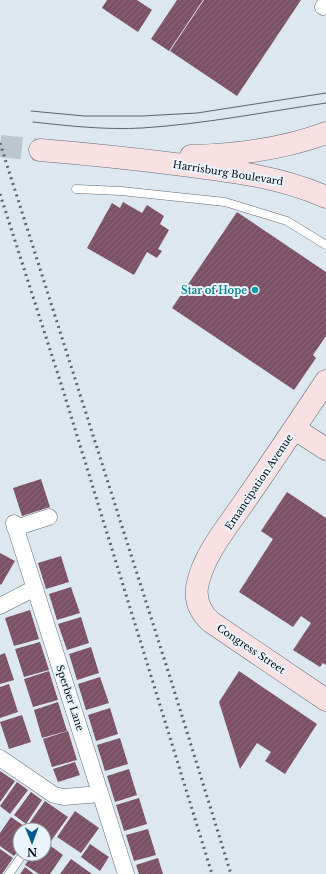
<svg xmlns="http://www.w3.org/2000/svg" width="326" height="874" font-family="'Libre Baskerville',serif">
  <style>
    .building { fill: url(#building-hatch) }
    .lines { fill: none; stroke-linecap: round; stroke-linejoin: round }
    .secondary-tunnel { stroke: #bcc6ce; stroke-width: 22; stroke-dasharray: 22 11; stroke-linecap: butt }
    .lane-casing { stroke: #636c74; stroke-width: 9 }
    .street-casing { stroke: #636c74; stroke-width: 17 }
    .secondary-casing { stroke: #636c74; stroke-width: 23 }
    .lane { stroke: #fff; stroke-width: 8 }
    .street { stroke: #fff; stroke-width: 16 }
    .secondary { stroke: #f8e0e3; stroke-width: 22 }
    .tram { stroke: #5d6469; stroke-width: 1 }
    .rail { stroke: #5d6469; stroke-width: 3; stroke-dasharray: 2 4; stroke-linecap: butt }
    .culture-dot { fill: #0f9aa8; stroke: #eaf4fd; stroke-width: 1.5 }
    .labels { text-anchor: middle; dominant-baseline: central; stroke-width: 4; stroke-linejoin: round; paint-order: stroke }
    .street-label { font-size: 10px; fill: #080c0f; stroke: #eaf4fd }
    .culture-label { font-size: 10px; font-weight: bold; fill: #0d838f; stroke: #eaf4fd; text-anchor: end }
  </style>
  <defs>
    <pattern id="building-hatch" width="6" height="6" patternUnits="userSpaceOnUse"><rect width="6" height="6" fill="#7c5065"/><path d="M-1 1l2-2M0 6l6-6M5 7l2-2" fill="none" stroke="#8a6a7a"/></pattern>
  </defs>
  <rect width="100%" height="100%" fill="#dce7f0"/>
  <!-- building -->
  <path class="building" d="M107,0H137L152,10L138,32L102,8Z
    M177,0H203L169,51L151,39Z
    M204,0H301L237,96L170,51Z
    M123,202L142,213L147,205L164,216L160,224L169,230L158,249L162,251L157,258L147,252L134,275L87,248L112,203L120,208Z
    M237,212L326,272V336L313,355L316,358L294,390L172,308Z
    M41,479L50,507L22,516L13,488Z
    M287,492L326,518V665L323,663L320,667L293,650L311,623L301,616L293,627L239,592L273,539L261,531Z
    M0,553L15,561L1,585L0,584Z
    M61,556L69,582L46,589L38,563Z
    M71,587L80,613L57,620L49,594Z
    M30,610L39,639L14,646L5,618Z
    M81,617L89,643L67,650L58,624Z
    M40,642L49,670L24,677L15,649Z
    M91,647L99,673L77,680L69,654Z
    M5,653L14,680L0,684V655Z
    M49,671L58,700L33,707L24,679Z
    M239,671L317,724L285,774L265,761L271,752L257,743L240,769L219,702Z
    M100,677L109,703L86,710L78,684Z
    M9,684L18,712L0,718V687Z
    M58,702L67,731L42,738L34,710Z
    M110,708L118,734L96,741L88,715Z
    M22,715L31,742L9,749L0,722Z
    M68,731L77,760L52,767L43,739Z
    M120,738L128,764L105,771L97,745Z
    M75,762L80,775L58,782L53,769Z
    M129,769L137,795L115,802L107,776Z
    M0,771L15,781L0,802Z
    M17,782L28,790L10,814L0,806Z
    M31,792L42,800L26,824L14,815Z
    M139,798L147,824L124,831L116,805Z
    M45,801L68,817L51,841L44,836V830H35L28,825Z
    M75,811L99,828L81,853L57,837Z
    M11,817L30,830H20V848L14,856L0,846V833Z
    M148,829L156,855L134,861L126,835Z
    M44,841L63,855L50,874H39L25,865L33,854H44Z
    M90,844L109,857L100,871L81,857Z
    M0,849L13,858L2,874H0Z
    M158,858L163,874H139L136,865Z
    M71,859L92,874H60Z
    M25,867L34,874H20Z"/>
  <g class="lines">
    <!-- secondary-tunnel -->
    <path class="secondary-tunnel" d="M0,146L40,150"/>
    <defs>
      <path id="lane" d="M76,189L121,191L225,202L287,221L326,245
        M9,874L23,854"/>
      <path id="street" d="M323,7L326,2
        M14,523L126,874
        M15,528L49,517
        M0,606L35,588
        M0,758L54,795L64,797L100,794"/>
      <path id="secondary" d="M40,150C88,154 136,159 183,165C232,171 281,177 326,197
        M191,156C237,155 283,149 326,133
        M326,381C300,420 274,459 247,498C229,525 203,554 197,587C195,602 201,613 211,622L326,700
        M295,429L326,449"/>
    </defs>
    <!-- lane casing -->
    <use href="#lane" class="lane-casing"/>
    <!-- street casing -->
    <use href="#street" class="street-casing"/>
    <!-- secondary casing -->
    <use href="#secondary" class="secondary-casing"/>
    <!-- lane -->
    <use href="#lane" class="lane"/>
    <!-- street -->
    <use href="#street" class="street"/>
    <!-- secondary -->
    <use href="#secondary" class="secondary"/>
    <!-- tram -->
    <path class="tram" d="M31,111L84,116H142L197,113L326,93
      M33,122C69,126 106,130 142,128C204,124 265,112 326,103"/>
    <!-- rail -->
    <path class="rail" d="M0,143L169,674L231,874
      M0,194L63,390L212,874"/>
  </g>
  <!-- markers -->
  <circle class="culture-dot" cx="255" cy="290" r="4"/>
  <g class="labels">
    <!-- street labels -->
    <g class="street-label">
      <text transform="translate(228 173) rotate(9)">Harrisburg Boulevard</text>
      <text transform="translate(259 482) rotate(-56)">Emancipation Avenue</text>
      <text transform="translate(251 649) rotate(34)">Congress Street</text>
      <text transform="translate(70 698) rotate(72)">Sperber Lane</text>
    </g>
    <!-- culture labels -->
    <g class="culture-label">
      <text x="247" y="290">Star of Hope</text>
    </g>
  </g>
  <!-- north arrow -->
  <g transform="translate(32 842) rotate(179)"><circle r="19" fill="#eaf4fd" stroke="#90979e"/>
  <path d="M0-3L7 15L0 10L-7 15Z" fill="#045c8d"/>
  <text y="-6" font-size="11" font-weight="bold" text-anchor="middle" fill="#080c0f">N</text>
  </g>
</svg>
